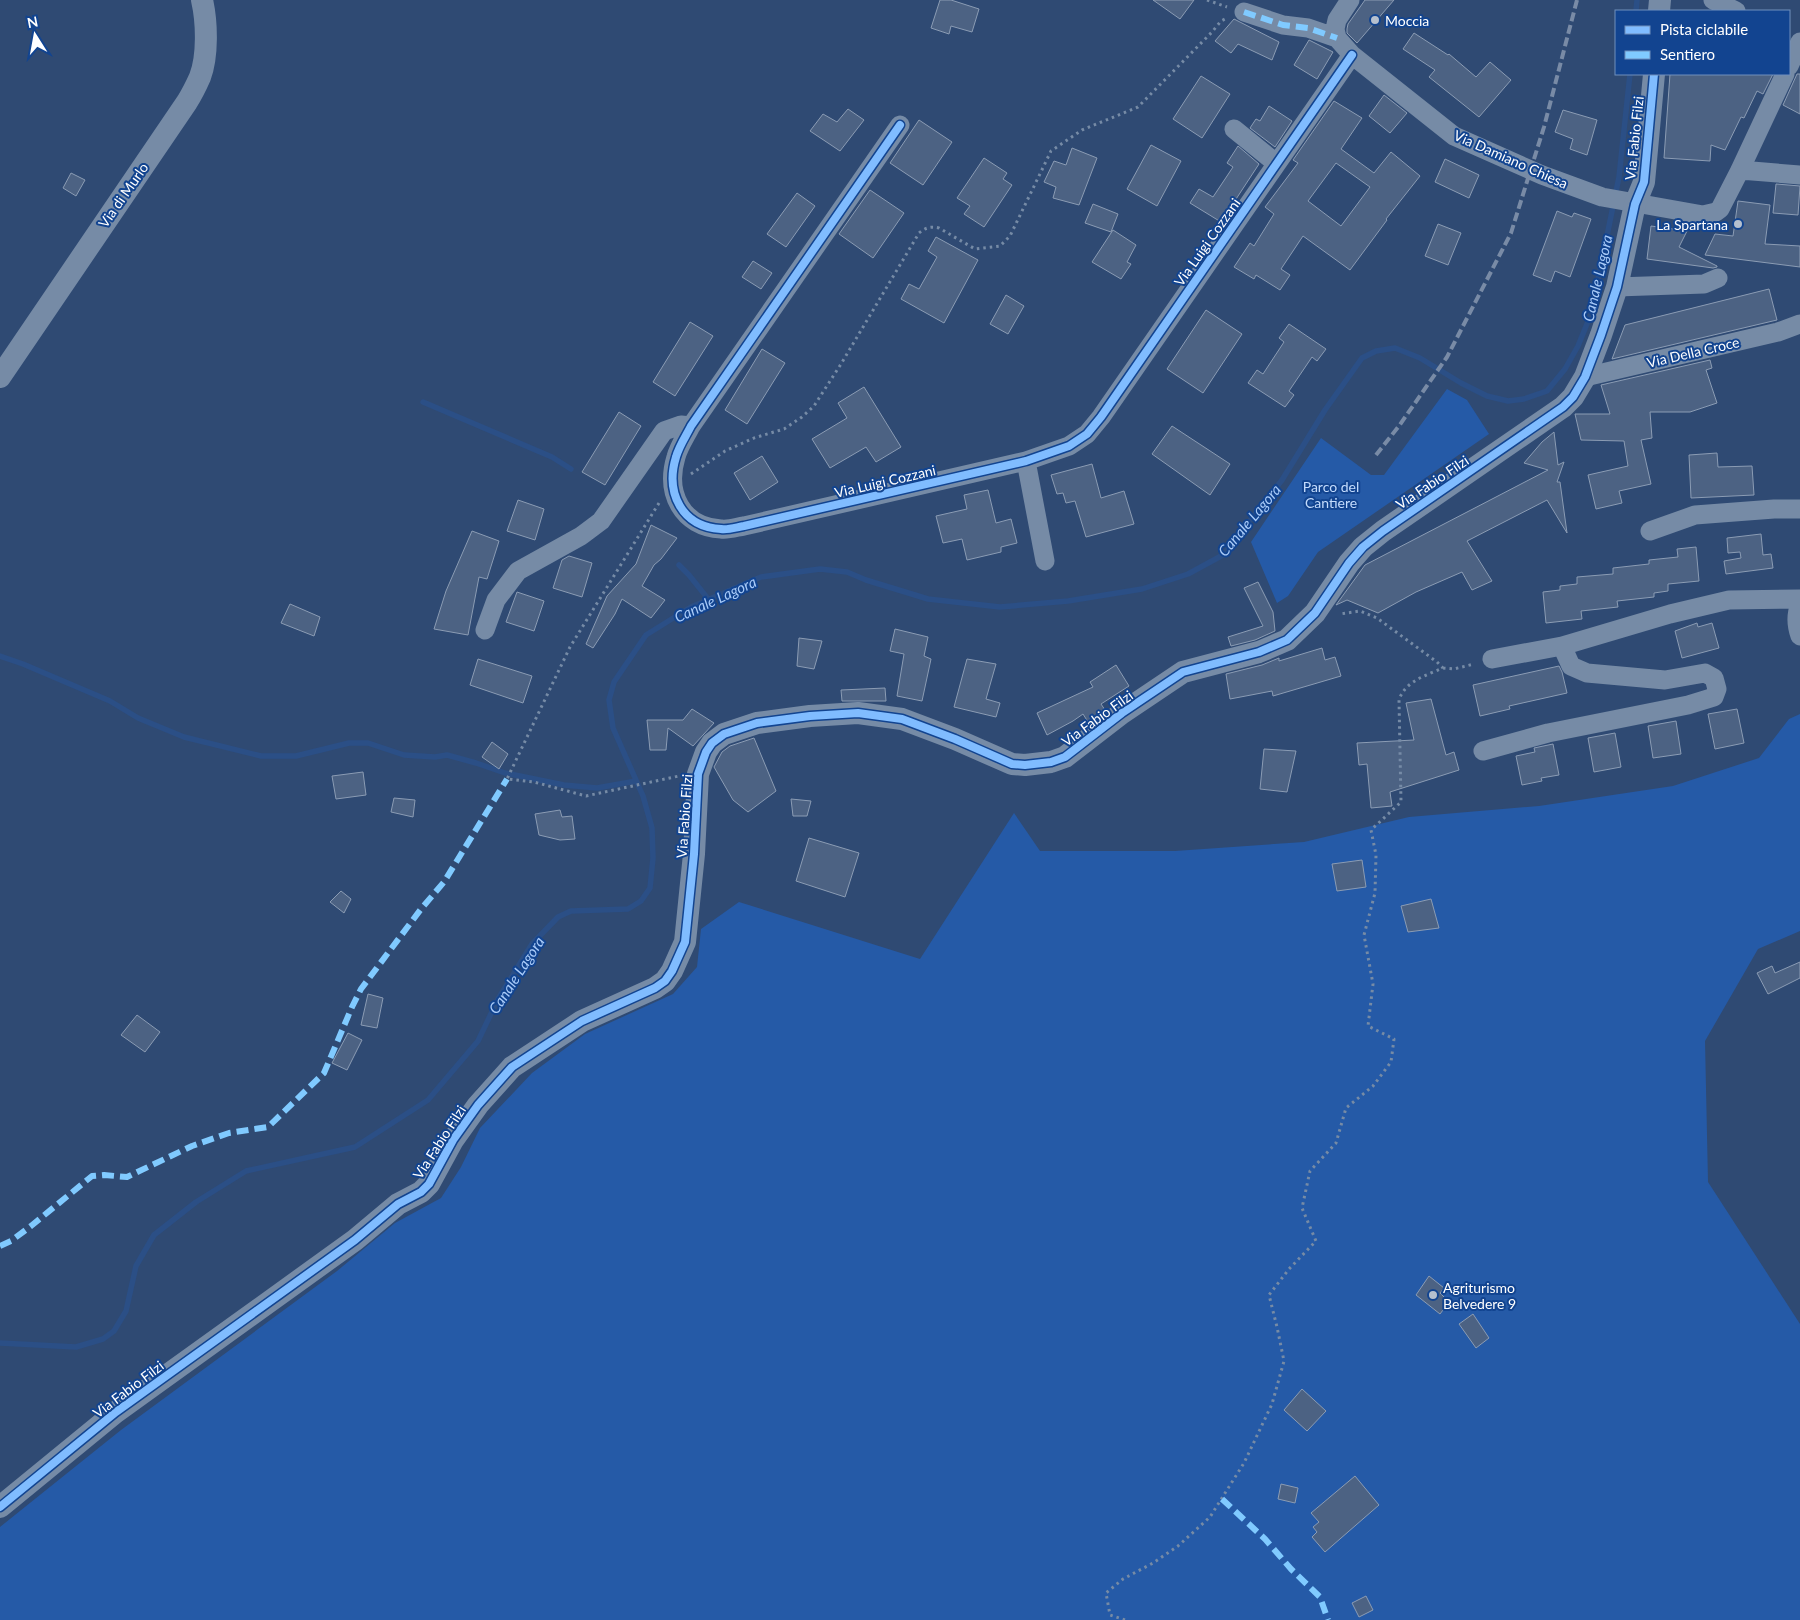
<svg xmlns="http://www.w3.org/2000/svg" width="1800" height="1620" font-family="Lato,sans-serif">
  <style>
    .green { fill: #255aa7 }
    .lines { fill: none; stroke-linecap: round; stroke-linejoin: round }
    .stream { stroke: #2b4f86; stroke-width: 5.5 }
    .building { fill: #4c6283; stroke: #8b9cb4; fill-rule: evenodd }
    .path { stroke: #768ba6; stroke-width: 3; stroke-dasharray: 2.5 4; stroke-linecap: butt }
    .minor { stroke: #768ba6; stroke-width: 19 }
    .tertiary { stroke: #768ba6; stroke-width: 22 }
    .rail { stroke: #798ba6; stroke-width: 4; stroke-dasharray: 9 4; stroke-linecap: butt }
    .quiet { stroke: #80caff; stroke-width: 6; stroke-dasharray: 12 6; stroke-linecap: butt }
    .cycleway-casing { stroke: #124490; stroke-width: 11 }
    .cycleway { stroke: #80bcff; stroke-width: 8 }
    .poi-dot { fill: #b6c0ce; stroke: #124490; stroke-width: 2 }
    .labels { text-anchor: middle; dominant-baseline: central; stroke-width: 4; stroke-linejoin: round; paint-order: stroke }
    .poi-label { font-size: 14px; fill: #fff; stroke: #124490; text-anchor: start }
    .street-label { font-size: 14px; fill: #fff; stroke: #124490 }
    .park-label { font-size: 14px; fill: #c4dcfd; stroke: #124490 }
    .water-label { font-size: 15px; font-style: italic; fill: #a9cbf9; stroke: #124490 }
  </style>
  <rect width="100%" height="100%" fill="#2f4a73"/>
  <!-- green -->
  <path class="green" d="M1447,389L1467,400L1489,434L1318,552L1288,596L1277,603L1251,542L1321,438L1371,475H1384Z
    M1800,714V931L1758,949L1705,1041L1708,1182L1800,1324V1620H0V1527L121,1430L337,1271L395,1223L441,1198L461,1167L480,1128L532,1073L585,1034L673,994L697,967L701,929L739,902L920,959L1014,813L1040,851H1175L1304,842L1409,817L1539,806L1673,786L1759,758L1789,719Z"/>
  <g class="lines">
    <!-- stream -->
    <path class="stream" d="M1636,11L1637,0
      M423,402L552,457L571,469
      M679,565L689,575L709,600
      M0,656L23,664L110,701L138,718L184,737L261,756H296L349,743H368L404,755L435,757L447,755L476,763L505,773L564,785L597,788L636,781
      M0,1343L76,1347L103,1339L114,1331L126,1311L136,1266L154,1235L196,1202L246,1171L355,1147L428,1100L478,1041L498,999L532,944L558,917L571,911L628,909L641,901L650,888L653,858L652,828L643,796L613,728L609,700L614,682L646,635L691,607L761,577L820,569L847,572L866,580L928,599L1000,607L1068,601L1142,589L1188,574L1223,555L1282,480L1325,410L1362,358L1376,351L1395,348L1420,358L1461,383L1487,396L1508,401L1524,399L1547,391L1565,369L1578,346L1591,314L1619,177L1630,74"/>
  </g>
  <!-- building -->
  <path class="building" d="M940,0H951L979,9L972,32L951,26L949,34L931,28Z
    M1153,0H1194L1180,19Z
    M1365,0H1394L1357,43L1347,33V29L1348,24Z
    M1234,19L1279,42L1272,60L1238,44L1231,53L1215,41Z
    M1414,33L1448,55L1449,54L1476,77L1490,62L1511,80L1479,117L1429,77L1435,70L1403,49Z
    M1309,40L1333,52L1317,79L1294,65Z
    M1670,74H1773L1763,94L1757,91L1744,118L1741,117L1725,150L1711,145L1710,161L1664,158Z
    M1797,74H1800V114L1783,105Z
    M1201,76L1230,94L1202,138L1173,119Z
    M1384,95L1407,113L1390,133L1369,116Z
    M1334,101L1362,118L1341,149L1374,173L1391,152L1420,176L1386,219L1387,220L1350,270L1303,236L1281,269L1290,275L1280,290L1256,275L1254,279L1234,267L1250,243L1254,246L1274,214L1265,207L1298,163L1293,160ZM1336,163L1370,187L1341,226L1308,201Z
    M1269,106L1292,121L1275,147L1250,128L1256,119L1260,121Z
    M848,109L864,120L840,151L810,131L823,114L837,122Z
    M1563,110L1597,120L1587,155L1570,149L1573,139L1555,132Z
    M919,120L952,142L923,185L890,163Z
    M1151,145L1181,161L1157,206L1127,189Z
    M1238,146L1259,164L1221,222L1190,203L1199,189L1213,197L1233,167L1227,163Z
    M1072,148L1097,158L1079,205L1053,198L1056,187L1044,182L1054,161L1066,165Z
    M984,158L1007,173L1003,179L1012,185L984,227L964,214L970,206L957,198Z
    M1445,159L1479,175L1469,198L1435,182Z
    M71,173L85,180L76,196L63,188Z
    M1776,184L1800,186L1798,215L1773,213Z
    M870,190L904,213L873,258L839,234Z
    M797,193L815,206L786,247L767,234Z
    M1738,201L1770,205L1765,244L1800,246V267L1705,255L1715,234L1733,236Z
    M1093,204L1118,214L1111,232L1085,223Z
    M1557,211L1572,217L1574,213L1591,219L1570,277L1555,271L1551,282L1533,275Z
    M1438,224L1461,233L1448,265L1425,256Z
    M1651,226L1687,231L1679,247L1717,266V267L1713,268L1647,259Z
    M1113,230L1136,245L1127,262L1131,264L1121,279L1092,262Z
    M936,237L978,260L944,323L901,299L909,284L919,289L937,257L928,251Z
    M753,261L772,273L761,289L742,277Z
    M1769,289L1777,320L1612,359L1625,325Z
    M1006,295L1024,306L1008,334L990,324Z
    M1206,310L1242,334L1203,393L1167,369Z
    M690,322L713,336L675,396L653,382Z
    M1289,324L1326,349L1317,361L1312,357L1289,391L1294,395L1285,407L1248,383L1257,370L1263,374L1284,342L1279,338Z
    M762,349L785,363L747,424L725,410Z
    M1710,360L1712,368L1706,370L1717,403L1690,412H1650L1652,438L1641,440L1651,484L1619,491L1622,503L1596,509L1588,475L1628,466L1624,441L1581,440L1575,414H1610L1601,385Z
    M864,387L901,447L876,462L866,447L830,468L812,439L847,418L838,403Z
    M619,412L641,426L605,485L582,472Z
    M1172,426L1230,464L1210,495L1152,454Z
    M1554,432L1558,465L1564,462L1557,482H1560L1567,533L1547,500L1467,541L1492,581L1472,590L1462,572L1416,592L1378,613L1347,600L1336,605L1365,565L1548,470L1524,463L1542,442Z
    M1717,453L1718,467L1752,466L1754,495L1691,498L1689,455Z
    M762,456L778,482L750,500L734,473Z
    M1092,464L1101,498L1124,491L1134,524L1086,537L1075,501L1066,503L1063,493L1057,494L1051,475Z
    M988,490L996,523L1011,519L1017,543L1001,547V552L967,560L962,539L943,543L936,516L967,509L964,495Z
    M518,500L544,509L535,540L507,531Z
    M651,525L677,538L661,559L654,565L642,586L665,600L651,618L622,599L615,614L593,648L586,644L607,596L636,564Z
    M472,531L499,541L487,579L479,577L468,635L434,629L446,591Z
    M1761,534L1763,555L1771,554L1773,568L1726,574L1724,561L1741,558L1740,552L1728,553L1727,538Z
    M1696,547L1699,581L1668,584V591L1654,593V597L1617,601L1618,607L1581,611L1582,619L1546,623L1543,592L1560,590V586L1577,584V577L1613,574V568L1649,564V560L1678,557L1677,549Z
    M569,556L592,563L582,597L553,588L562,560Z
    M1258,582L1273,612L1275,631L1255,640L1231,646L1228,637L1263,626L1244,588Z
    M517,592L544,601L534,631L506,622Z
    M290,604L320,617L314,636L281,623Z
    M1697,623L1698,627L1712,623L1719,648L1682,658L1675,631Z
    M895,629L928,637L924,656L931,659L922,701L897,696L904,654L890,651Z
    M799,638L822,641L814,669L797,666Z
    M1322,648L1325,660L1335,657L1341,676L1273,696L1272,691L1230,699L1226,674L1262,665L1279,658V661Z
    M478,659L532,676L523,703L470,685Z
    M967,659L996,664L986,699L1000,703L996,717L954,707Z
    M1116,665L1129,686L1101,704L1105,710L1088,722L1083,714L1073,721L1047,735L1037,713L1093,687L1090,682Z
    M1559,666L1562,672L1567,693L1509,706L1510,709L1480,716L1473,685Z
    M885,688L886,701H842L841,690Z
    M1431,699L1446,755L1454,752L1459,770L1390,792L1392,806L1371,808L1367,764L1359,765L1357,743L1414,740L1406,703Z
    M692,709L714,723L693,746L668,728L666,750H650L647,720H683Z
    M1737,709L1744,743L1715,749L1708,714Z
    M1676,721L1681,754L1653,758L1648,726Z
    M1615,733L1621,767L1594,772L1588,738Z
    M754,738L776,791L748,812L733,800L714,767L722,752L730,746Z
    M492,742L508,754L499,769L482,757Z
    M1553,744L1559,775L1541,778L1542,781L1522,785L1516,756L1535,752L1534,748Z
    M1264,749L1296,751L1287,792L1260,789Z
    M363,772L366,795L336,799L332,776Z
    M394,798L415,800L413,817L391,812Z
    M791,799L811,801L807,816H793Z
    M560,810L562,817L572,816L575,839L560,840L539,835L535,814Z
    M809,838L859,853L845,897L796,881Z
    M1362,860L1366,887L1337,891L1332,864Z
    M341,891L351,899L344,913L330,902Z
    M1431,899L1439,928L1408,932L1401,906Z
    M1800,962V978L1768,994L1757,973L1772,966L1775,973Z
    M368,994L383,998L377,1028L361,1025Z
    M137,1015L160,1032L145,1052L121,1035Z
    M348,1033L362,1040L347,1070L332,1063Z
    M1429,1276L1444,1288L1440,1293L1449,1302L1440,1314L1416,1295Z
    M1473,1314L1489,1338L1476,1348L1459,1324Z
    M1302,1389L1326,1411L1307,1431L1284,1410Z
    M1355,1476L1379,1505L1325,1552L1312,1537L1317,1532L1313,1527L1319,1522L1311,1513Z
    M1281,1484L1298,1488L1295,1503L1278,1499Z
    M1366,1596L1373,1610L1359,1617L1352,1603Z"/>
  <g class="lines">
    <!-- path -->
    <path class="path" d="M1207,0L1227,7
      M691,474L725,451L754,438L784,429L802,417L814,406L841,364L919,233C925,228 930,226 939,228L975,249L1000,246L1010,236L1051,151L1082,130L1138,107L1212,32L1221,21L1227,18
      M659,503L570,647L507,779L534,782L586,796L679,776
      M1443,668L1454,669L1474,664
      M1125,1620L1110,1615L1106,1593L1123,1579L1153,1563L1178,1546L1210,1517L1244,1463L1272,1404L1284,1361L1277,1327L1269,1295L1289,1269L1316,1241L1302,1208L1310,1171L1336,1143L1346,1108L1373,1086L1391,1062L1394,1039L1368,1026L1373,984L1364,935L1375,893L1376,855L1371,830L1401,802L1399,700C1405,681 1427,675 1443,668L1437,662L1377,618L1360,611L1340,614"/>
    <!-- minor -->
    <path class="minor" d="M1350,0L1337,20L1335,29L1337,38L1352,55L1454,136L1542,175L1602,197L1703,215L1716,212L1720,209L1740,170L1785,74
      M1713,0L1736,11
      M1244,12L1283,25L1308,28L1337,38
      M1789,66L1800,42
      M900,125L691,426C686,436 679,446 676,457C665,493 682,527 721,529C729,530 737,527 744,526L1026,461L1069,446L1087,434L1101,417L1352,55
      M1234,129L1276,163
      M1740,170L1800,175
      M1617,287L1704,284L1718,278
      M1585,377L1778,332L1800,324
      M1026,461L1045,561
      M1650,531L1695,515L1774,509H1800
      M1800,604C1796,614 1796,625 1800,636
      M485,630L496,600L518,571L581,536L601,521L664,431L681,425L691,426
      M1492,659L1562,646L1670,614L1729,600L1800,599
      M1483,751L1548,733L1688,705L1714,697L1717,689L1714,678L1705,673L1665,680L1587,673L1571,666L1562,646"/>
    <!-- tertiary -->
    <path class="tertiary" d="M1659,11L1660,0
      M0,377L187,102C192,94 196,86 200,77C208,56 207,22 202,0
      M0,1507L116,1412L355,1240L398,1204L421,1192L429,1184L453,1140L478,1105L512,1067L582,1021L655,988L665,981L672,971L685,942L694,854L698,774L706,752L712,743L724,734L757,723L810,716L858,713L902,719L955,739L1012,764L1025,765L1051,762L1065,757L1122,713L1183,672L1259,652L1287,640L1315,613L1349,563L1363,547L1383,531L1563,407L1573,397L1585,377L1601,335L1617,287L1635,204L1644,182L1654,74"/>
    <!-- rail -->
    <path class="rail" d="M1376,455L1399,426L1447,357L1511,233L1544,127L1577,0"/>
    <!-- quiet -->
    <path class="quiet" d="M1244,12L1283,25L1308,28L1337,38
      M0,1246L11,1241L31,1226L92,1176L104,1175L127,1177L192,1146L229,1133L268,1127L324,1073L352,1007L361,989L421,909L444,882L507,779
      M1222,1499L1265,1539L1291,1569L1320,1597L1328,1620"/>
    <defs>
      <path id="cycleway" d="M900,125L691,426C686,436 679,446 676,457C665,493 682,527 721,529C729,530 737,527 744,526L1026,461L1069,446L1087,434L1101,417L1352,55
        M0,1507L116,1412L355,1240L398,1204L421,1192L429,1184L453,1140L478,1105L512,1067L582,1021L655,988L665,981L672,971L685,942L694,854L698,774L706,752L712,743L724,734L757,723L810,716L858,713L902,719L955,739L1012,764L1025,765L1051,762L1065,757L1122,713L1183,672L1259,652L1287,640L1315,613L1349,563L1363,547L1383,531L1563,407L1573,397L1585,377L1601,335L1617,287L1635,204L1644,182L1654,74"/>
    </defs>
    <!-- cycleway casing -->
    <use href="#cycleway" class="cycleway-casing"/>
    <!-- cycleway -->
    <use href="#cycleway" class="cycleway"/>
  </g>
  <!-- markers -->
  <g class="poi-dot">
    <circle cx="1375" cy="20" r="5"/>
    <circle cx="1738" cy="224" r="5"/>
    <circle cx="1433" cy="1295" r="5"/>
  </g>
  <g class="labels">
    <!-- poi labels -->
    <g class="poi-label">
      <text x="1385" y="20">Moccia</text>
      <text x="1728" y="224" text-anchor="end">La Spartana</text>
      <text x="1443" y="1287">Agriturismo<tspan x="1443" dy="16">Belvedere 9</tspan></text>
    </g>
    <!-- street labels -->
    <g class="street-label">
      <text transform="translate(1634 138) rotate(-84)">Via Fabio Filzi</text>
      <text transform="translate(1511 159) rotate(24)">Via Damiano Chiesa</text>
      <text transform="translate(123 195) rotate(-55)">Via di Murlo</text>
      <text transform="translate(1207 242) rotate(-55)">Via Luigi Cozzani</text>
      <text transform="translate(1693 352) rotate(-13)">Via Della Croce</text>
      <text transform="translate(885 481) rotate(-13)">Via Luigi Cozzani</text>
      <text transform="translate(1432 482) rotate(-34)">Via Fabio Filzi</text>
      <text transform="translate(1097 718) rotate(-36)">Via Fabio Filzi</text>
      <text transform="translate(684 816) rotate(-86)">Via Fabio Filzi</text>
      <text transform="translate(439 1142) rotate(-57)">Via Fabio Filzi</text>
      <text transform="translate(128 1389) rotate(-37)">Via Fabio Filzi</text>
    </g>
    <!-- park labels -->
    <g class="park-label">
      <text x="1331" y="486">Parco del<tspan x="1331" dy="16">Cantiere</tspan></text>
    </g>
    <!-- water labels -->
    <g class="water-label">
      <text transform="translate(1597 278) rotate(-77)">Canale Lagora</text>
      <text transform="translate(1249 520) rotate(-50)">Canale Lagora</text>
      <text transform="translate(715 599) rotate(-25)">Canale Lagora</text>
      <text transform="translate(516 975) rotate(-57)">Canale Lagora</text>
    </g>
  </g>
  <!-- legend -->
  <rect x="1615" y="10" width="175" height="65" fill="#124490" stroke="#718fbc"/>
  <rect x="1625" y="26" width="25" height="8" fill="#80bcff" stroke="#718fbc"/>
  <text x="1660" y="35" font-size="15" fill="#ffffff">Pista ciclabile</text>
  <rect x="1625" y="51" width="25" height="8" fill="#80caff" stroke="#718fbc"/>
  <text x="1660" y="60" font-size="15" fill="#ffffff">Sentiero</text>
  <!-- north arrow -->
  <g transform="translate(35 35) rotate(349)" stroke="#124490" stroke-width="4" paint-order="stroke">
  <path d="M0-4L9 19L0 12L-9 19Z" fill="#ffffff"/>
  <text y="-8" font-size="14" font-weight="bold" text-anchor="middle" fill="#ffffff">N</text>
  </g>
</svg>
